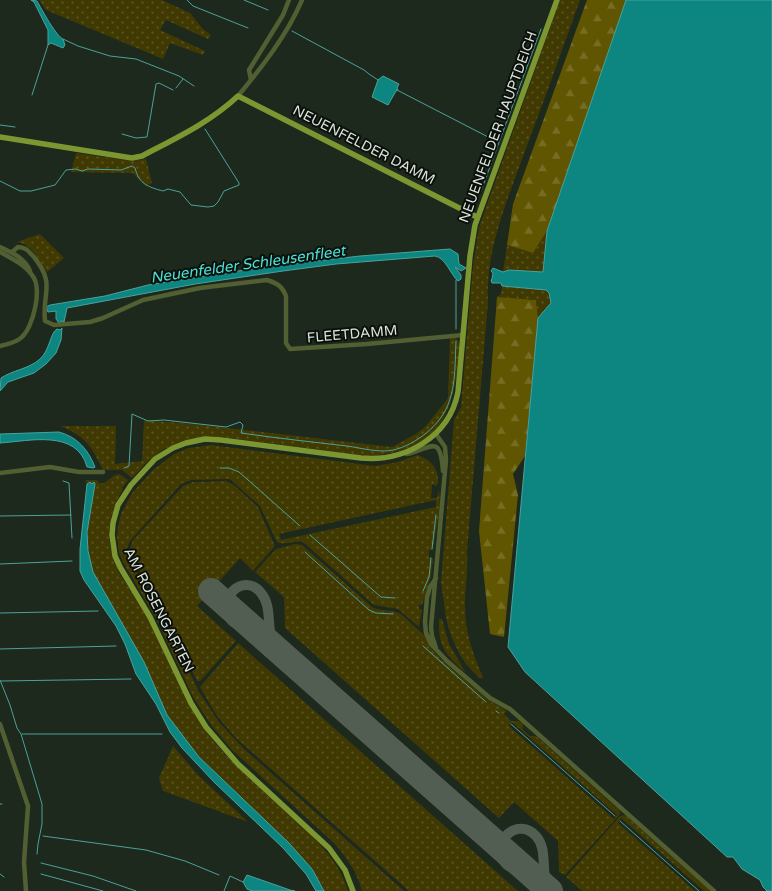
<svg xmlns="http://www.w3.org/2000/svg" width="772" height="891" font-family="'Varela Round',sans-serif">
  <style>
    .grass { fill: url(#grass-dots); fill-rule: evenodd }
    .forest { fill: url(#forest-firs) }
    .water { fill: #0d8580; stroke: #4ba29c }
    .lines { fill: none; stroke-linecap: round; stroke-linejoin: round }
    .stream { stroke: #4ba29c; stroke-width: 1 }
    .taxiway { stroke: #535e53; stroke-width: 10 }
    .runway { stroke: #535e53; stroke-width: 26 }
    .minor { stroke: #515f32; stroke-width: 4.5 }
    .major { stroke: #7c9732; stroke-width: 5.5 }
    .labels { text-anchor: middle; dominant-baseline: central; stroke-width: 4; stroke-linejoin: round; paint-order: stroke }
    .street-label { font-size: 14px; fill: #dce4dc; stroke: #0b100b }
    .water-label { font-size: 15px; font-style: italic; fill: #4be0d7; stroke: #0b100b }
  </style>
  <defs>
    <pattern id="grass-dots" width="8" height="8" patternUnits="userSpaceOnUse" patternTransform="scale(1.25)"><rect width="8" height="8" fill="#403902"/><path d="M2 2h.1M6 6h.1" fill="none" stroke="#5b5626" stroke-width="1.8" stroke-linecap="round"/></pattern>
    <pattern id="forest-firs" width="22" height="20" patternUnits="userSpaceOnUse" patternTransform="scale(1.25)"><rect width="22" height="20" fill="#605500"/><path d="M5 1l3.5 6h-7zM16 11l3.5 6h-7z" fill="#766d25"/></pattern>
  </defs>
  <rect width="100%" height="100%" fill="#1d291d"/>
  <!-- grass -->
  <path class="grass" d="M39,0H162L190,13L203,29L211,35L208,39L166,20L160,30L205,51L203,55L170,43L163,59L46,10Z
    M560,0H580C562,50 544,101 525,151C508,199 485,250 488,302L467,551C468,567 466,582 465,598C464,627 471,651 483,677L480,679L466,664L459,653L451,636L446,618L441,582L454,420L461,407L473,266L479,227Z
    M76,153L132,161L146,159L152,183L146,186L133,173L71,172Z
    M547,231L543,272L509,270L503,272L507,245L533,253Z
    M40,234L64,258L47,272C40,262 31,243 17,242Z
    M502,286L546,290L549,293L551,303L538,318L536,300L497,297L501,294Z
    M450,338H455L458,340L460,346C454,412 443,451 368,456L221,437L180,443L164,449L148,461L132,478L122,470H103C91,446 87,437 60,426H116L115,464L142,461L144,420L193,424L392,447L416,434L426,426L448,398Z
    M211,445L375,466L398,462L418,455C431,460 439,469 438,483L436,486L432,484L431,498H437L439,490C442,510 435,530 433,550H429V557L433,558L431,576L422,605H419V609H422L419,627L398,609L374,605L303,542C294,540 285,546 277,542L260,506L230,479L191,480L181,484L130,541L126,551L128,557L164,618L199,692L219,722L243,748L404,891H362C357,872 346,856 333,842L232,750L211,725L193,697L157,620L123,562L119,553L117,537L118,527L121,514L132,493L153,470L174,454L189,448ZM436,500V507L281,540L279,534Z
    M119,474L128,480L122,488L123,489C112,508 106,529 111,551C116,575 134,592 146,613C171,660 186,712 223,752C244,774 269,795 292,817C315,838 339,860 348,891H324L322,885L289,843L199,757L188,743L167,715L144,662L97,581C82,550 88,517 95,484L91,482L85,483L86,480H97L99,483H104L115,475Z
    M226,481L234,485L258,507L274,544V547L253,571L240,558L197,606L236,641L200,681H197L167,617L130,556V549L133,540L183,486L193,482Z
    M295,544L302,545L372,607C381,612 392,609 401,614L425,636L432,649L440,658L488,700L507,711L504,714L511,721H519L523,724V730L530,736H536L620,811V814L565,875L559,872L558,841L514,802L499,818L285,628L284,597L255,572L276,549ZM512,722L617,815L614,819L510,727L509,725Z
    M439,619H442L449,644L466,673C446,655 438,648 439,619Z
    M238,643L518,891H409L236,738L217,716L200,687Z
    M173,746L198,775L248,822L163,791L159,778Z
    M625,815L711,891H704L621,818L618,823L695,891H582L566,877L620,816Z"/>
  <!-- forest -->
  <path class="forest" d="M587,0H626L547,231L533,253L507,245L513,204Z
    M497,297L536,300L538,318L525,456L513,474L518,495L504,637L490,634L479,531Z"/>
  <!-- water -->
  <path class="water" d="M31,0L37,1C42,10 56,36 63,39L65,45L63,48L51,43L48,45V30L34,2Z
    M626,0H772V891H767L763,887L760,880L742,869L733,857H727L525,672L508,647L538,318L551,303L549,293L546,290L502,286L501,283H492L491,280L492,279L493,273L491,271L493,268L503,272L509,270L543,272L547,231Z
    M383,76L399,84L397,88L398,90L396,91L388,105L372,97L378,80Z
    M450,249L458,254L459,264L466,268L461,271L455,267L461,275V279L458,281C450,274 446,258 435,256L336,264L283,271L195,284L67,308L64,322L62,321L59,323L56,319V311L48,312L46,307L50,305L105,296L148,285L264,267L360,256Z
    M62,328L61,340L56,353L46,364L34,373L8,382L0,391L1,378C13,370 29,369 40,359C50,350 50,333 57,329L60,330Z
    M59,432C77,437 88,449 95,467L94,468L87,467C77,429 29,441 0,443V434Z
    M90,482L92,484L94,482L95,484L87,532L88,551L93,572L144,662L167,715L199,757L289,843L312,869L324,891H316L306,874L283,848L214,782L182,748L170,732L156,704L136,674L125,644L116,626L84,580L80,571V549L87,484Z
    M247,875L290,890L295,891H252L247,889L243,882Z"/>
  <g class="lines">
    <!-- stream -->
    <path class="stream" d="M187,0L193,6L248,28
      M244,0L268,10
      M292,31L364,70L369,74L378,80
      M63,39L78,46L110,56L136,59L179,76L194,86
      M176,88L183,79
      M397,90L494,140
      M32,95L48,45
      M0,125L15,127
      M122,134L136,138L147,137L156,84L159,83L173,90
      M0,181L20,191H31L55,185L66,170L76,169L82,171L88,169L121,170L132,166L135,168C139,184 148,187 163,191L168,189L180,192L191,205L208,207L214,206L218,202L224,191L239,185V183L205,129
      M481,191L541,29
      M456,329V280
      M124,468L129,466L132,414L148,421L164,420L226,427L240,422L243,425L241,433C276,438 312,442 347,446C361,448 379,453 393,450C416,445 442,424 449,402C456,383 455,360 456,341
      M220,468H229L239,472L300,526
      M63,481L69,483L72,538
      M0,516L71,515
      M310,535L381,597L395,598
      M432,549L436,515
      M305,552L369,610L376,613L393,614
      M0,564L72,561
      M423,591L429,577L431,558
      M0,613L98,611
      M423,646L486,702
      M0,649L116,646
      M0,680L10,705L17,728L21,734L42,804V824L38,844L37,854
      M1,681L131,679
      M496,711L499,713
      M511,724L615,816
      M22,734H162
      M0,804H2
      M620,821L699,891
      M43,836L146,850L185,861L219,875
      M41,863L93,876L136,891
      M0,874L4,877
      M41,874L103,891
      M224,891L230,876L243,882"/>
    <!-- taxiway -->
    <path class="taxiway" d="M274,646C268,640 261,633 253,630C245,626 238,627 232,621C214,599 244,571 261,593C274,608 264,631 276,647
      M537,880C533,877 529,873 524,872C517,870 511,869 506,864C488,844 517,815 536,836C549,850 539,874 550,891"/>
    <!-- runway -->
    <path class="runway" d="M211,591L550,891"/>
    <!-- minor -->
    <path class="minor" d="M251,80L249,70L283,15L289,0
      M238,96C262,67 287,35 302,0
      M0,247C11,252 25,258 30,271
      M0,252C11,258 25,265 32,275C43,288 33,327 22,337C16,343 7,344 0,346
      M12,252L18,247C26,247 29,252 34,257C56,285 42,291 45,321L54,325L90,322L103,318L143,300L200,288L267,280C277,283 282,286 286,296V343L290,349L367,344L463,335
      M436,434L445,447L446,460L431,627L432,636L436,648
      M407,454C430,450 440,431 443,471
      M0,473L50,467L79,472H103
      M436,578L430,587L427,597L425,622L426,633L431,644L447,661L490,698L510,709L714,891
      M0,724L28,806L24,862L26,891"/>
    <!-- major -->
    <path class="major" d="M0,137L132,158L142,156C176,138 209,123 238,96L477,217
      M353,891L345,870L329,848L238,764L206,727L191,703L150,617L120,567L115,556L112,535L113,523L118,505L131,485L155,459L173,448L186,443L205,439L221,440L361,458C404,462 449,438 458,392L470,256L475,225L557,0"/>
  </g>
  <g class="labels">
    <!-- street labels -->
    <g class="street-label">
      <text transform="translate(498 127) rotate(-70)">NEUENFELDER HAUPTDEICH</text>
      <text transform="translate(364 145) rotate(27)">NEUENFELDER DAMM</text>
      <text transform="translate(352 334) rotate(-5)">FLEETDAMM</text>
      <text transform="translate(159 610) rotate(63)">AM ROSENGARTEN</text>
    </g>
    <!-- water labels -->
    <g class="water-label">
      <text transform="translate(248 264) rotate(-8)">Neuenfelder Schleusenfleet</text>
    </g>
  </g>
</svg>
